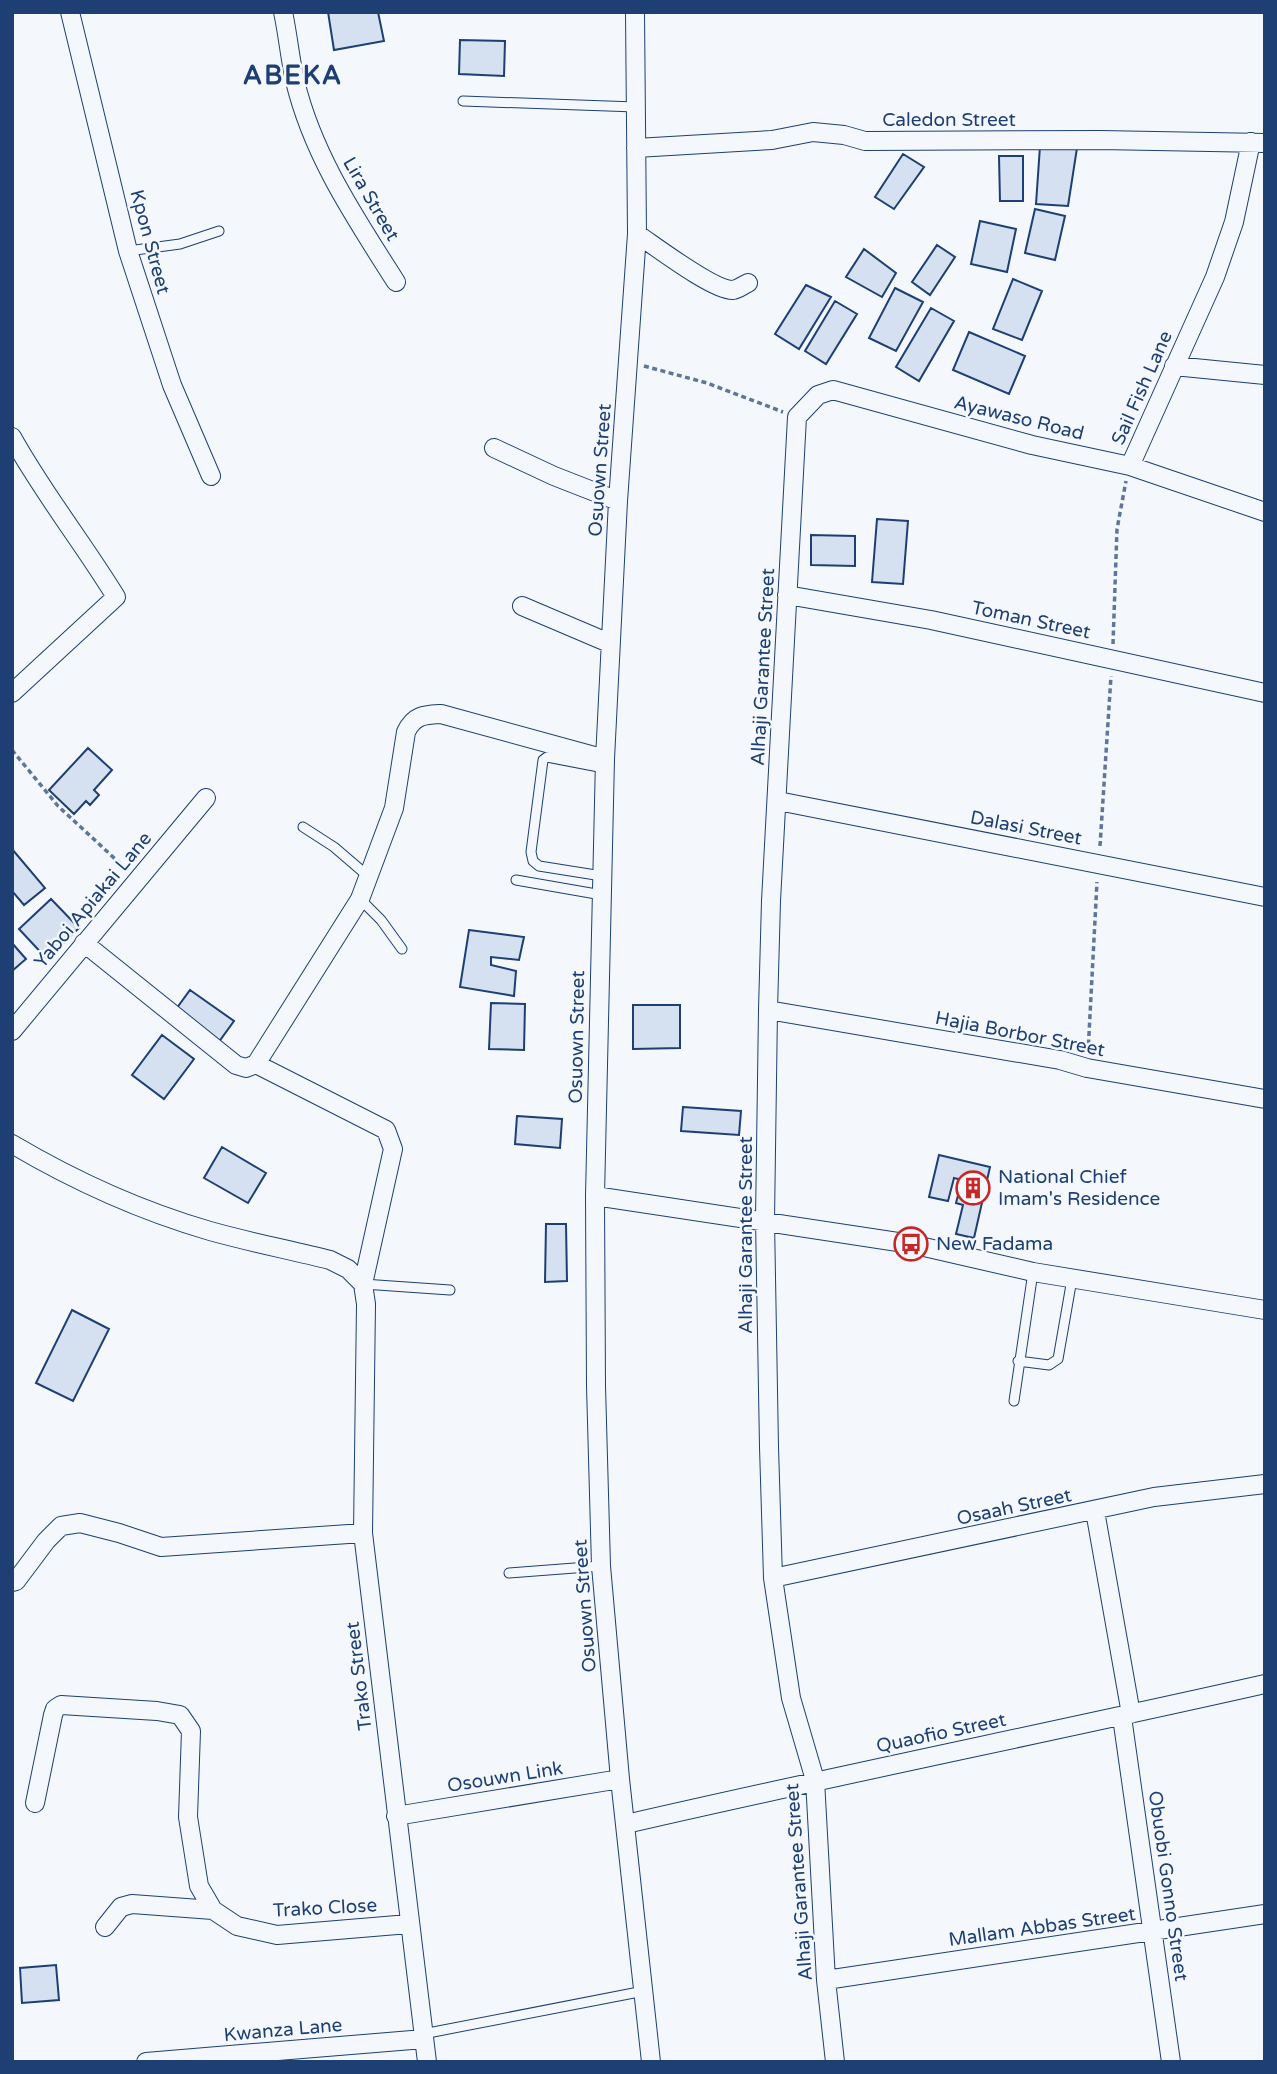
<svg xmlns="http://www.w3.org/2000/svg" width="1277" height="2074" font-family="'Varela Round',sans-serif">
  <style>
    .building { fill: #d5e0f0; stroke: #1d3f73; stroke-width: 2 }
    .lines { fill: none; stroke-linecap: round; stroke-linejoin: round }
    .service-casing { stroke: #1d3f73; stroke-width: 11 }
    .minor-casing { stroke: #1d3f73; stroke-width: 20 }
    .path { stroke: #5e769c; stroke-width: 3.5; stroke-dasharray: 5 3.5; stroke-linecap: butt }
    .service { stroke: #f4f7fb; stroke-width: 9 }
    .minor { stroke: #f4f7fb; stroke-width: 18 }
    .labels { text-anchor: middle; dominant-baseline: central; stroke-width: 5; stroke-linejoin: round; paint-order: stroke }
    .street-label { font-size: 19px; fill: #1d3f73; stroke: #f4f7fb }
    .poi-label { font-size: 19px; fill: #1d3f73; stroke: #f4f7fb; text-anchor: start }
    .district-label { font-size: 26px; font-weight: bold; letter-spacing: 2px; fill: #1d3f73; stroke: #f4f7fb }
  </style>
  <rect width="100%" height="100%" fill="#f4f7fb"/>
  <!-- building -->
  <path class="building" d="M328,12H378L384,41L334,50Z
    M460,40L505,41L504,76L459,74Z
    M1040,146L1077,148L1068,206L1036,204Z
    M903,154L924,167L894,209L875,197Z
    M999,156H1023V201H1000Z
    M1035,209L1065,216L1055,260L1025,253Z
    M980,221L1016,229L1007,272L971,264Z
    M937,245L955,257L930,295L912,282Z
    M864,249L896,273L882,297L846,277Z
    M1013,279L1042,291L1022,340L993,329Z
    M806,285L831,297L799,349L775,334Z
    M895,288L923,302L896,351L869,338Z
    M835,301L857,314L826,364L805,351Z
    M931,308L954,321L919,381L896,367Z
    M969,332L1025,356L1009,394L953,370Z
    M877,519L908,521L903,584L872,582Z
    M811,535L855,536V566L811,565Z
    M88,748L112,770L94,790L99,795L90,805L86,801L74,814L49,790Z
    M12,849L45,888L24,905L12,891Z
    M51,899L79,928L47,959L19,929Z
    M469,930L524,937L519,960L491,957V965L516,971L514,996L460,987Z
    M12,943L26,959L12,971Z
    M190,990L234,1021L218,1043L174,1012Z
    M491,1003L525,1004L524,1050L489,1049Z
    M633,1005H680V1048L633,1049Z
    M162,1035L194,1059L164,1099L132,1075Z
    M683,1107L741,1111L739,1135L681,1131Z
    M517,1116L562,1119L560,1148L515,1144Z
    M222,1147L266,1173L248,1203L204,1178Z
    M939,1155L990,1167L974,1238L956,1234L963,1205L956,1203L962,1180L954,1178L948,1201L929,1197Z
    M546,1224H566L567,1281L545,1282Z
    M72,1310L109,1329L73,1401L36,1383Z
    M56,1965L59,2000L22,2003L20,1968Z"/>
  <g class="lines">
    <defs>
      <path id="service" d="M463,101L636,107
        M128,251L180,244L219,231
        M303,827L334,847L369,877
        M602,876L539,866L533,861L531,852L543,760L547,757L604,768
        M516,880L602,895
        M360,899L381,920L402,949
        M363,1284L450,1290
        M1018,1361L1049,1365L1058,1359L1072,1279
        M1014,1401L1033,1272
        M509,1573L601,1566
        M423,2034L644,1991"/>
      <path id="minor" d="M70,12L128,251L172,385L211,476
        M283,12C288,35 290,59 295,81C313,156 356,219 396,282
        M635,12L637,234L618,501L605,759L595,1196L596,1386L601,1566L620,1779L651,2062
        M636,148L772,140L813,132L844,135L865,141L1100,140L1265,143
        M637,234C655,246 714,291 733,290C739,289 743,285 748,283
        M1174,366L1265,375
        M12,437C43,493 83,543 116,597L12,693
        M494,448L554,476L618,501
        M1130,466L1215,277L1234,222L1251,142
        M787,595L931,620L1265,693
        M522,606L609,643
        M778,801L1265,897
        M84,943L236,1065L246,1068L256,1064L360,899L394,808L406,732C414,715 424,715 441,714L605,759
        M768,1010L1060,1060L1087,1068L1265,1099
        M12,1031L206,798
        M256,1064L386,1130L393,1149L363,1284L366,1304L363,1533L427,2062
        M12,1144C73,1180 141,1211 210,1231C249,1242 290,1250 330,1260L348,1269L363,1284
        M595,1196L911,1244L1033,1272L1265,1310
        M1095,1511L1131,1714
        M773,1578L1154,1497L1265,1484
        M12,1582L16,1581L46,1541L61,1526L80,1523L119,1533L161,1547L363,1533
        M1122,1717L1171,2062
        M35,1803L53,1715L55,1709L61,1705L157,1711L180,1715L191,1731L188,1817L199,1886L213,1910L237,1926L277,1935L409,1924
        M396,1816L620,1779
        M626,1824C838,1775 1052,1732 1265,1684
        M105,1927L121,1907L132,1904L213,1910
        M826,1980L1265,1914
        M146,2062L424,2039
        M835,2062L826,1980L815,1780L791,1698L773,1578L769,1447L765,1220L768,1010L771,901L797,417L818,395L833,390L1032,445L1130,466L1265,512"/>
    </defs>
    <!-- service casing -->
    <use href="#service" class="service-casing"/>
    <!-- minor casing -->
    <use href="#minor" class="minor-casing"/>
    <!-- path -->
    <path class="path" d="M644,366L707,383L783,412
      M1113,644L1117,529L1126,481
      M12,750L58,806L126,869
      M1100,846L1111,676
      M1088,1053L1097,882"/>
    <!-- service -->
    <use href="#service" class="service"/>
    <!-- minor -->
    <use href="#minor" class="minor"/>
  </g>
  <!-- icons -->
  <defs>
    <symbol id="building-ring" viewBox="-11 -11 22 22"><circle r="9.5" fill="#f4f7fb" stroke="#c62828" stroke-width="1.5"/><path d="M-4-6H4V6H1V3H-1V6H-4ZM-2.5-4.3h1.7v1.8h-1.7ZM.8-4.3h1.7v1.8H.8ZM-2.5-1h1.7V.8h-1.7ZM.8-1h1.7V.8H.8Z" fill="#c62828"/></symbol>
    <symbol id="bus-ring" viewBox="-11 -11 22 22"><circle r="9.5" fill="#f4f7fb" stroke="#c62828" stroke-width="1.5"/><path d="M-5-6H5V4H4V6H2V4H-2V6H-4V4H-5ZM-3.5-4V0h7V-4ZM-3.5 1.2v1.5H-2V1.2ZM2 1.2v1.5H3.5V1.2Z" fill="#c62828"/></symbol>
  </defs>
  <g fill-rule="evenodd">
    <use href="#building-ring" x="954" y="1169" width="38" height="38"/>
    <use href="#bus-ring" x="892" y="1225" width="38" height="38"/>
  </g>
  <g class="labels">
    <!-- street labels -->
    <g class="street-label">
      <text x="949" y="120">Caledon Street</text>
      <text transform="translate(371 199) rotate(60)">Lira Street</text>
      <text transform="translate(150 242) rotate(75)">Kpon Street</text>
      <text transform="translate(1142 388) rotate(-66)">Sail Fish Lane</text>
      <text transform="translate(1019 418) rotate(14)">Ayawaso Road</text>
      <text transform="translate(600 470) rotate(-86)">Osuown Street</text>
      <text transform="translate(1031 620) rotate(12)">Toman Street</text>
      <text transform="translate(763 667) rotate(-87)">Alhaji Garantee Street</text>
      <text transform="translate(1026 828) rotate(11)">Dalasi Street</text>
      <text transform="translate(93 900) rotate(-50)">Yaboi Apiakai Lane</text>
      <text transform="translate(1020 1034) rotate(11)">Hajia Borbor Street</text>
      <text transform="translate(577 1037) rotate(-89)">Osuown Street</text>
      <text transform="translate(746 1235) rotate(-90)">Alhaji Garantee Street</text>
      <text transform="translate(1014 1507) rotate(-12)">Osaah Street</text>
      <text transform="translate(585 1606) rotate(-94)">Osuown Street</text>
      <text transform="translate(359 1676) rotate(-97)">Trako Street</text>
      <text transform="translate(941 1733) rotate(-12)">Quaofio Street</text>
      <text transform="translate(505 1777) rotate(-9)">Osouwn Link</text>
      <text transform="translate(799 1882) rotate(-94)">Alhaji Garantee Street</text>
      <text transform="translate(1168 1886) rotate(82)">Obuobi Gonno Street</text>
      <text transform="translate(325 1908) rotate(-3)">Trako Close</text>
      <text transform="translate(1042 1927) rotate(-8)">Mallam Abbas Street</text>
      <text transform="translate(283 2030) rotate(-5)">Kwanza Lane</text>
    </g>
    <!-- poi labels -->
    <g class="poi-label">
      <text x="998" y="1177">National Chief<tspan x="998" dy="22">Imam's Residence</tspan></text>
      <text x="936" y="1244">New Fadama</text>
    </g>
    <!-- district labels -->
    <g class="district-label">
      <text x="293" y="75">ABEKA</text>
    </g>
  </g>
  <!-- border -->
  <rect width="1277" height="2074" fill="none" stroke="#1d3f73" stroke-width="28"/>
</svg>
